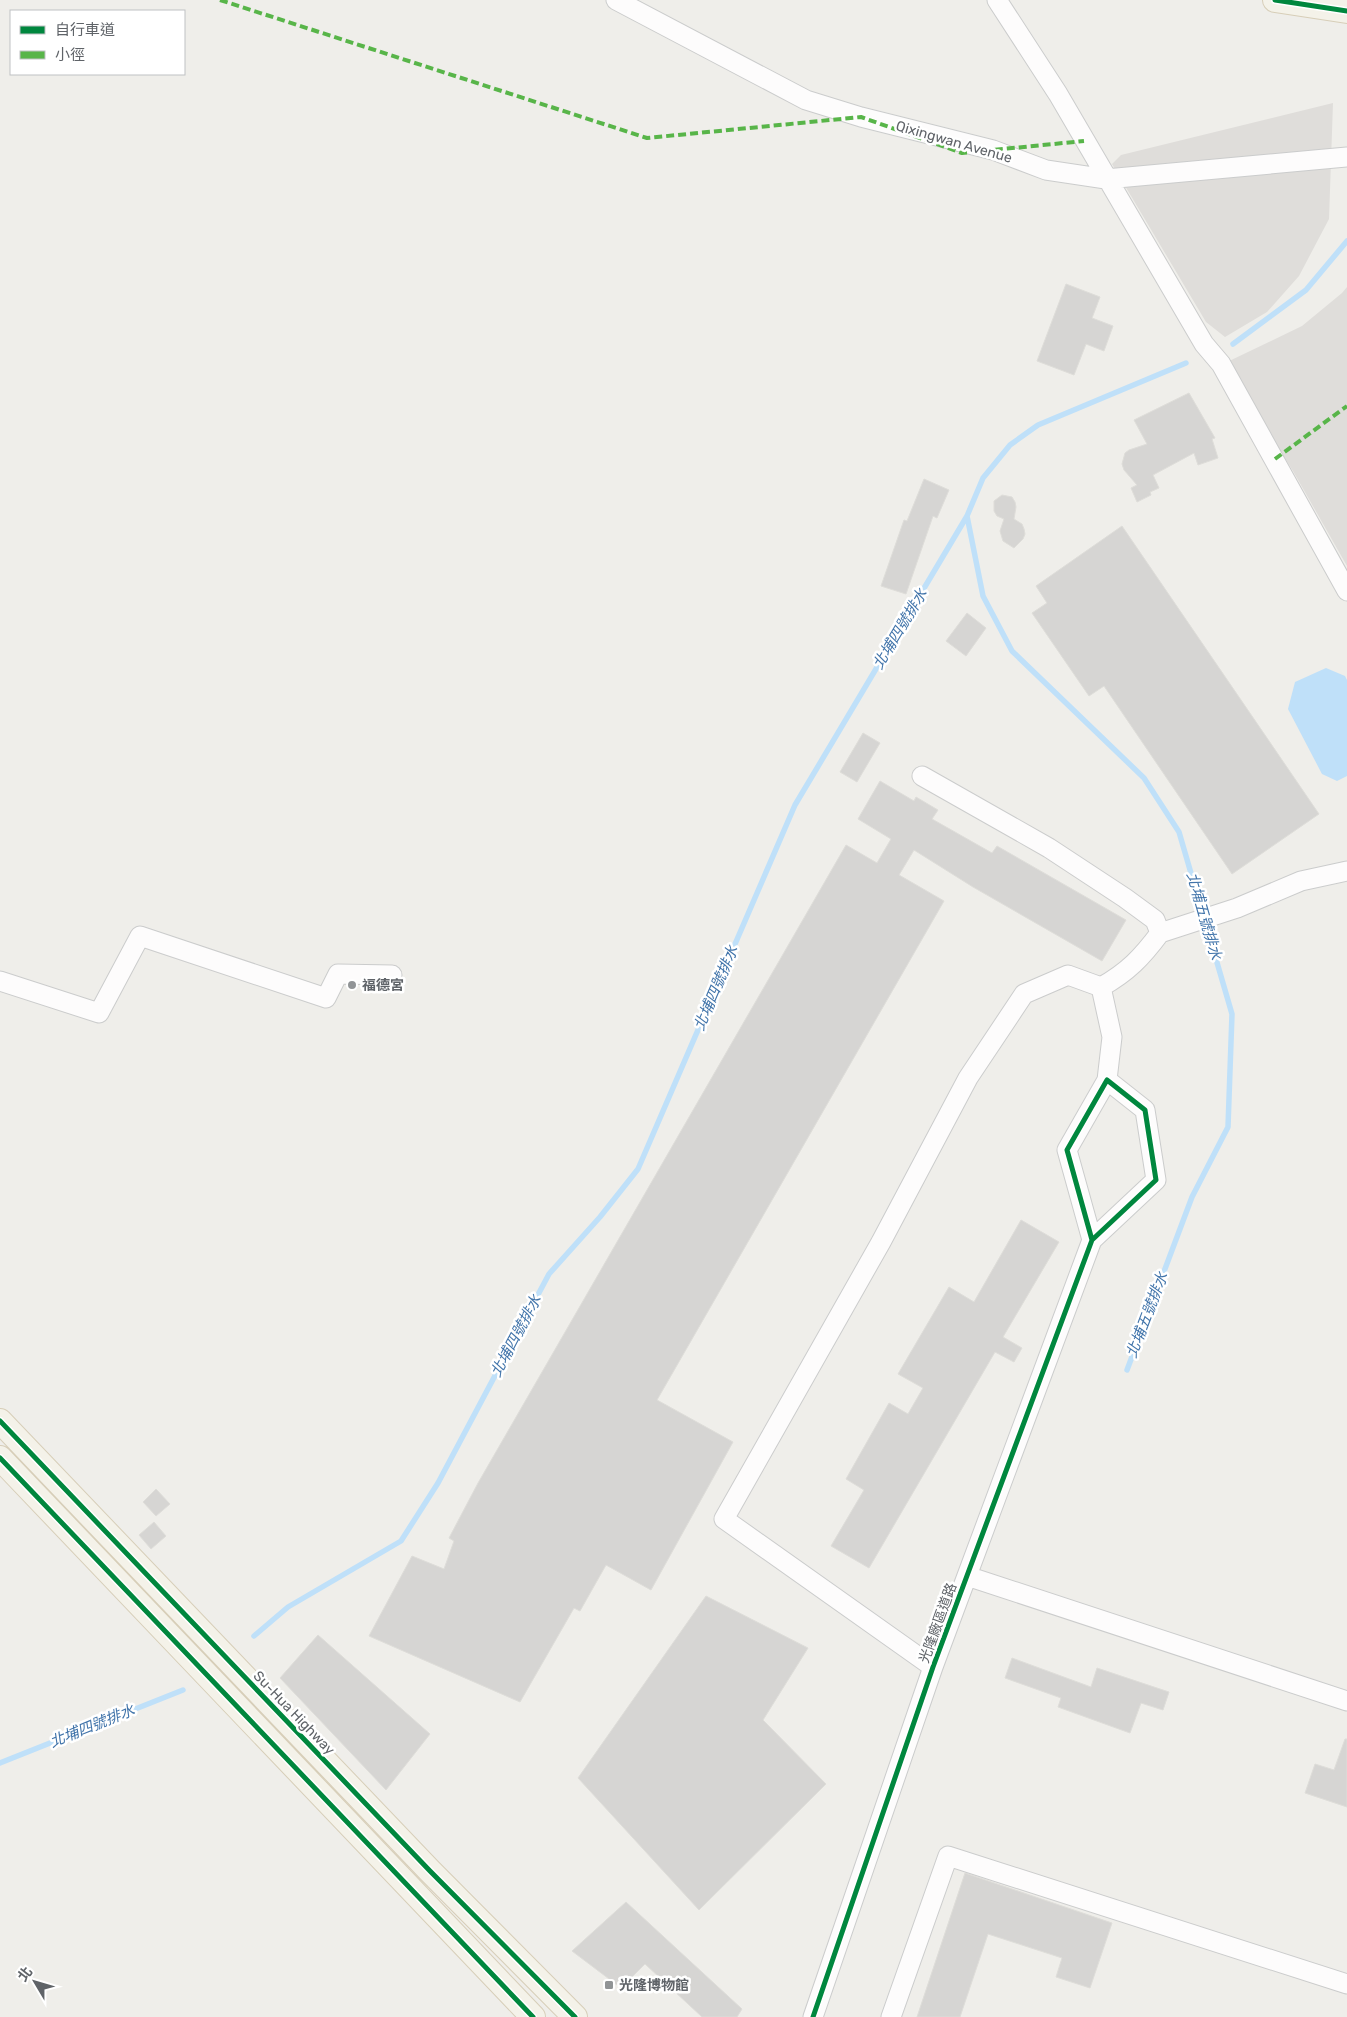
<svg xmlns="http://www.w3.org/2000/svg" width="1347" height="2017" font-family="Rubik,'Noto Sans TC',sans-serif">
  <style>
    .industrial { fill: #dfddda }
    .water { fill: #bfe0f9 }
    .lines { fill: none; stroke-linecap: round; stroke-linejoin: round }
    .stream { stroke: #bfe0f9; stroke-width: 5.5 }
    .building { fill: #d6d5d3; stroke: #deddd9 }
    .minor-casing { stroke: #cbcccc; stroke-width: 21 }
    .major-casing { stroke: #d7ceb8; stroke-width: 26 }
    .minor { stroke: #fdfcfc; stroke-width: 19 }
    .major { stroke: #f4f2e9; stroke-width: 24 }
    .quiet { stroke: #58b549; stroke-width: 4; stroke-dasharray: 8 4; stroke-linecap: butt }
    .cycleway-casing { stroke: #fff; stroke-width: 8 }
    .cycleway { stroke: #00873e; stroke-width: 5 }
    .poi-dot { fill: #919496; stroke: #fff; stroke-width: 2 }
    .labels { text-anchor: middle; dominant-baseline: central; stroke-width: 5; stroke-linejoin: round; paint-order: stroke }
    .street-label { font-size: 14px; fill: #5f6368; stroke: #fff }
    .poi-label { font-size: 14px; font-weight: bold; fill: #5f6368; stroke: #fff; text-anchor: start }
    .water-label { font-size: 15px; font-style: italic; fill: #4174aa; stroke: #fff }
  </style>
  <rect width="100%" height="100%" fill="#efeeea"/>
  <!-- industrial -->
  <path class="industrial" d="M1333,103L1329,219L1299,276L1267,312L1225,337L1206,322L1112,164L1121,155Z
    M1347,287V566L1293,471L1225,363L1302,326L1342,293Z"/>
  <!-- water -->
  <path class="water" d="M1326,668L1345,676L1347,680V776L1337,781L1322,774L1288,709L1295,682Z"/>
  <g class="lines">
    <!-- stream -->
    <path class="stream" d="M1233,344L1306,290L1347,241
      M967,516L983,596L1012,651L1144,778L1179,832L1232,1014L1228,1127L1192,1197L1127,1370
      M254,1636L288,1607L401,1541L438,1483L549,1274L600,1217L638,1169L795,805L967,516L983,478L1010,445L1038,425L1186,363
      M0,1763L183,1690"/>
  </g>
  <!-- building -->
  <path class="building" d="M1066,284L1100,297L1092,318L1113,326L1104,351L1086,344L1074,375L1037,361Z
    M1189,393L1215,438L1212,439L1218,458L1198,465L1194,453L1153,475L1159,488L1150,492L1151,495L1137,502L1131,488L1137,485L1124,470L1122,464L1125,453L1129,450L1147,444L1134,420Z
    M924,479L949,490L937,518L933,516L906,594L881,586L904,520L907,521Z
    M1002,495L1012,497L1015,502L1016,507L1014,519L1022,524L1024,529L1025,534L1023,539L1014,548L1003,541L1000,531L1004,519L997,516L994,511V501Z
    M1122,526L1319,814L1232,874L1104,686L1089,696L1032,613L1047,603L1036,586Z
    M967,613L986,628L966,656L946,641Z
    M863,733L880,743L857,782L840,772Z
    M880,781L914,801L916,797L938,810L932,819L992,853L997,846L1126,920L1102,961L973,887L914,850L899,875L944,901L657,1400L733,1442L651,1590L606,1565L580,1611L574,1608L520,1702L369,1636L412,1556L444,1569L454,1541L449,1538L478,1483L846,845L877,863L891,839L858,819Z
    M1021,1220L1059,1242L1003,1337L1022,1348L1014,1362L995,1352L869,1568L831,1546L864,1490L846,1479L889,1403L908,1414L923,1388L898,1374L949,1287L974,1302Z
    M156,1489L170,1504L156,1516L143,1502Z
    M154,1522L166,1536L151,1549L139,1535Z
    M706,1596L808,1648L763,1720L826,1784L699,1910L578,1778Z
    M318,1635L430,1734L386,1790L280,1678Z
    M1012,1658L1091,1687L1097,1668L1169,1692L1163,1710L1141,1703L1130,1733L1058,1707L1061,1698L1005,1678Z
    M1345,1739H1347V1807L1305,1793L1315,1764L1334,1770Z
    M965,1873L1112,1923L1090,1988L1056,1977L1062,1958L988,1934L960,2017H917Z
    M626,1902L742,2009L737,2017H702L645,1964L621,1988L572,1951Z"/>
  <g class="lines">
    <defs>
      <path id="minor" d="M616,0L806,100L861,117L993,150L1046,170L1106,179L1347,157
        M997,0L1058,94L1204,344L1221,364L1347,591
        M922,776L1049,848L1125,898L1155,920L1160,933C1142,957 1128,972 1101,987
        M1160,933L1237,908L1301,881L1347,871
        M0,981L99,1013L140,936L326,998L338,974L392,975
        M967,1576L1347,1701
        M933,1667L724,1519L881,1242L968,1078L1024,994L1068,975L1101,987L1112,1037L1107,1080
        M813,2017L933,1667L1092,1240L1156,1180L1145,1110L1107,1080L1067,1150L1092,1240
        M891,2017L948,1856L1347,1984"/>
      <path id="major" d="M1275,0L1347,11
        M0,1421L430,1871L575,2017
        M0,1458L533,2017"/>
    </defs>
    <!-- minor casing -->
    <use href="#minor" class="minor-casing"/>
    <!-- major casing -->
    <use href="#major" class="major-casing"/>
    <!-- minor -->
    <use href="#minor" class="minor"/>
    <!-- major -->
    <use href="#major" class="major"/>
    <!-- quiet -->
    <path class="quiet" d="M220,0L647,138L861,117L962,153L1084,141
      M1275,459L1347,406"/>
    <defs>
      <path id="cycleway" d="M1275,0L1347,11
        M0,1421L430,1871L575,2017
        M0,1458L533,2017
        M813,2017L933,1667L1092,1240L1156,1180L1145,1110L1107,1080L1067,1150L1092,1240"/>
    </defs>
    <!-- cycleway casing -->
    <use href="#cycleway" class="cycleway-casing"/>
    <!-- cycleway -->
    <use href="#cycleway" class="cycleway"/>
  </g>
  <!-- markers -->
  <g class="poi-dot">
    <circle cx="352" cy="985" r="5"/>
    <rect x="604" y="1980" width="10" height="10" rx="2.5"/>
  </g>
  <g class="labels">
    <!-- street labels -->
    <g class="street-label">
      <text transform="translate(954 142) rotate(16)">Qixingwan Avenue</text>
      <text transform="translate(938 1623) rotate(-70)">光隆廠區道路</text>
      <text transform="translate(294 1713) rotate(46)">Su-Hua Highway</text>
    </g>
    <!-- poi labels -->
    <g class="poi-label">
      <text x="362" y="985">福德宮</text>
      <text x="619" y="1985">光隆博物館</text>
    </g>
    <!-- water labels -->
    <g class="water-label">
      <text transform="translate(900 629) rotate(-59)">北埔四號排水</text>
      <text transform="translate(1204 916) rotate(74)">北埔五號排水</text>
      <text transform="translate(716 988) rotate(-67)">北埔四號排水</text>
      <text transform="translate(1147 1315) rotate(-69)">北埔五號排水</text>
      <text transform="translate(516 1336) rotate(-62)">北埔四號排水</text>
      <text transform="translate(92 1726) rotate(-22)">北埔四號排水</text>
    </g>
  </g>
  <!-- legend -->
  <rect x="10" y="10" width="175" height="65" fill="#ffffff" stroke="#bfc1c3"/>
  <rect x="20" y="26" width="25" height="8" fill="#00873e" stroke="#bfc1c3"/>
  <text x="55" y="35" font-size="15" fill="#5f6368">自行車道</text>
  <rect x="20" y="51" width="25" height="8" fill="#58b549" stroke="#bfc1c3"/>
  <text x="55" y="60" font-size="15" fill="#5f6368">小徑</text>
  <!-- north arrow -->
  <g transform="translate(35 1982) rotate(308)" stroke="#ffffff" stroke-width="4" paint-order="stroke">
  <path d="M0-4L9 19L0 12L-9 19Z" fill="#5f6368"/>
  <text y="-8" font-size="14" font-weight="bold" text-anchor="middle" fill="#5f6368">北</text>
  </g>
</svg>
